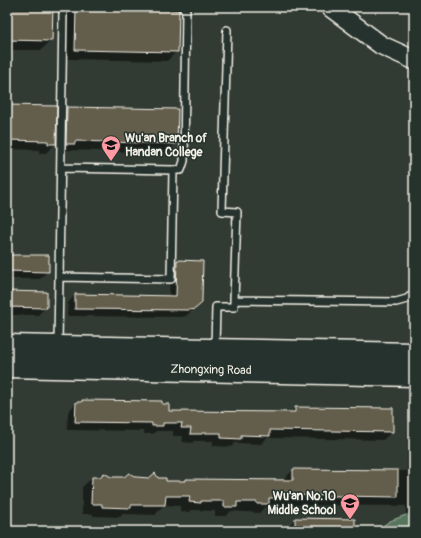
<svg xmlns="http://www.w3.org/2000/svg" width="421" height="538" font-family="Pangolin,sans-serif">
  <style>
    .green { fill: #56745c; stroke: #a5b2a2 }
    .shadow { fill: #0007 }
    .building { fill: #635d4b; stroke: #f4f1e8 }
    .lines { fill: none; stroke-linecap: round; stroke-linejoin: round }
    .service-casing { stroke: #f4f1e8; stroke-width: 10 }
    .tertiary-casing { stroke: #f4f1e8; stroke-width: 21 }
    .primary-casing { stroke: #f4f1e8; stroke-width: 25 }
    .service { stroke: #26332d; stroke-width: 7 }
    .tertiary { stroke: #26332d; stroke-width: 18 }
    .primary { stroke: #26332d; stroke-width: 22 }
    .labels { text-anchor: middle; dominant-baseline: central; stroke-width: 3; stroke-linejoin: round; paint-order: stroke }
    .poi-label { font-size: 12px; font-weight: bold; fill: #f4f1e8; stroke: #26332d; text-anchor: start }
    .street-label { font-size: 12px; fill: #f4f1e8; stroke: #26332d }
  </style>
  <rect width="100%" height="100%" fill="#323b33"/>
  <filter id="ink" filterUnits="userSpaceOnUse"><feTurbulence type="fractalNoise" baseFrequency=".025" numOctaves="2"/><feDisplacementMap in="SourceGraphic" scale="8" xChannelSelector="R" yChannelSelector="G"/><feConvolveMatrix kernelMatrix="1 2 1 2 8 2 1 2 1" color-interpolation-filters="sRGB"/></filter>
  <g filter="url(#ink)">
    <!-- green -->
    <path class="green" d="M414,512V531H375L390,521Z"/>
    <!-- shadow -->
    <path class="shadow" d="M160,7V10L177,51L167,61L66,59L67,8H52L51,40L41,50H7V8Z
      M376,7H414V9H378Z
      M7,106L55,144L46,153H39V150L7,149Z
      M67,108L177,110L176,143L167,153L67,150L64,153H57L58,117Z
      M7,256L48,271L40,279H7Z
      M178,261L201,302L186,316L181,317L67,316L68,303L75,295L169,297L170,269Z
      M7,292L46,307L38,315H7Z
      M83,401L161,405L168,412L290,413L295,408L392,432L383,440L267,438L261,444L235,443L232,447L213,446V441H194L192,443L182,442L183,436H173V431H156L153,434H144V431L67,430L68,412L76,403H81Z
      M414,415V516L406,515V506L271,505L268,507H265L259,513L231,511L226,516H215V511L192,510L190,512H180V506L164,505L155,515L123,514L120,517L93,516V514H82V487L92,478L157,479L165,482H184L186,480H283L293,470L407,471L408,421Z
      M295,519L354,531H288V527Z"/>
    <!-- building -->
    <path class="building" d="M7,7H53L52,41L7,40Z
      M76,7H161V9L178,10L179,11L178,52L75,50Z
      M7,105L57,106L56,144H48V141L7,140Z
      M67,107L178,109L177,144L75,141V144H66Z
      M7,255H49V272L7,271Z
      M177,260L203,261L202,298V303L195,309L189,310L75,309V294L176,296Z
      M7,291L47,292V308L7,307Z
      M82,400L162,401V404H169V411L295,412V407L393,408V432L270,430V436L241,435V439L221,438V433H202V434H190L191,428H181L182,423H163V426H152V423L75,422L76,402H82Z
      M293,469L398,470V497L279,495V498H269V504H257V502H237V507H224V501H201V503L189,502L190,496H166L165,505H131V508L102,507V504H91L92,477H100L104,473L111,477H124L129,473L136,477L149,478L155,473L158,478H166V481H186V479L293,480Z
      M295,518L355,519V531H295Z"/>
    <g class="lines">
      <defs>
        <path id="service" d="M173,170H181L184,161L186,10L182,7
          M59,277L171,279L173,170L61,168
          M234,300L396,302L407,299L414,293
          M58,345L63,11
          M215,347L216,307H234V300L237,212L222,211L227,30"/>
        <path id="tertiary" d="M330,7L381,45L414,60"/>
        <path id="primary" d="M7,346L414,354
          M7,366L414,375"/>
      </defs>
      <!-- service casing -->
      <use href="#service" class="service-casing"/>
      <!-- tertiary casing -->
      <use href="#tertiary" class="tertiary-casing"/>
      <!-- primary casing -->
      <use href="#primary" class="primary-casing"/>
      <!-- service -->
      <use href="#service" class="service"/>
      <!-- tertiary -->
      <use href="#tertiary" class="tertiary"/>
      <!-- primary -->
      <use href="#primary" class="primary"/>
    </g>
  </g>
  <!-- icons -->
  <defs>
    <symbol id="university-pin" viewBox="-11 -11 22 30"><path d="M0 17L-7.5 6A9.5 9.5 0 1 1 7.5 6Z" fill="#ff9aa2" stroke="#26332d"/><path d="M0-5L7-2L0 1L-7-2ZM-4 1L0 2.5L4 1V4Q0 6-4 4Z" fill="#111"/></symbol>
    <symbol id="school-pin" viewBox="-11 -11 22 30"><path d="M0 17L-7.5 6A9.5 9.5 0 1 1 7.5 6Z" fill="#ff9aa2" stroke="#26332d"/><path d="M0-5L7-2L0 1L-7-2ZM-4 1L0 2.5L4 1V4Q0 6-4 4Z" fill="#111"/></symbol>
  </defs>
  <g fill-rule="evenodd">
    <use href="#university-pin" x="100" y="134" width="22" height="30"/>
    <use href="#school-pin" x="339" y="492" width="22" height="30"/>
  </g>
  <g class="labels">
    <!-- poi labels -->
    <g class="poi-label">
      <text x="125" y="138">Wu'an Branch of<tspan x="125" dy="14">Handan College</tspan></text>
      <text x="336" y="496" text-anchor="end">Wu'an No.10<tspan x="336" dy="14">Middle School</tspan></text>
    </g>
    <!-- street labels -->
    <g class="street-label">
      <text transform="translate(211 370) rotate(1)">Zhongxing Road</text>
    </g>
  </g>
  <!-- margin -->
  <rect width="421" height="538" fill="none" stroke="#26332d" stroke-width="24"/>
  <rect x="12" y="12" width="397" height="514" fill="none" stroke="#f4f1e8" stroke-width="1.5" filter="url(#ink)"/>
</svg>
